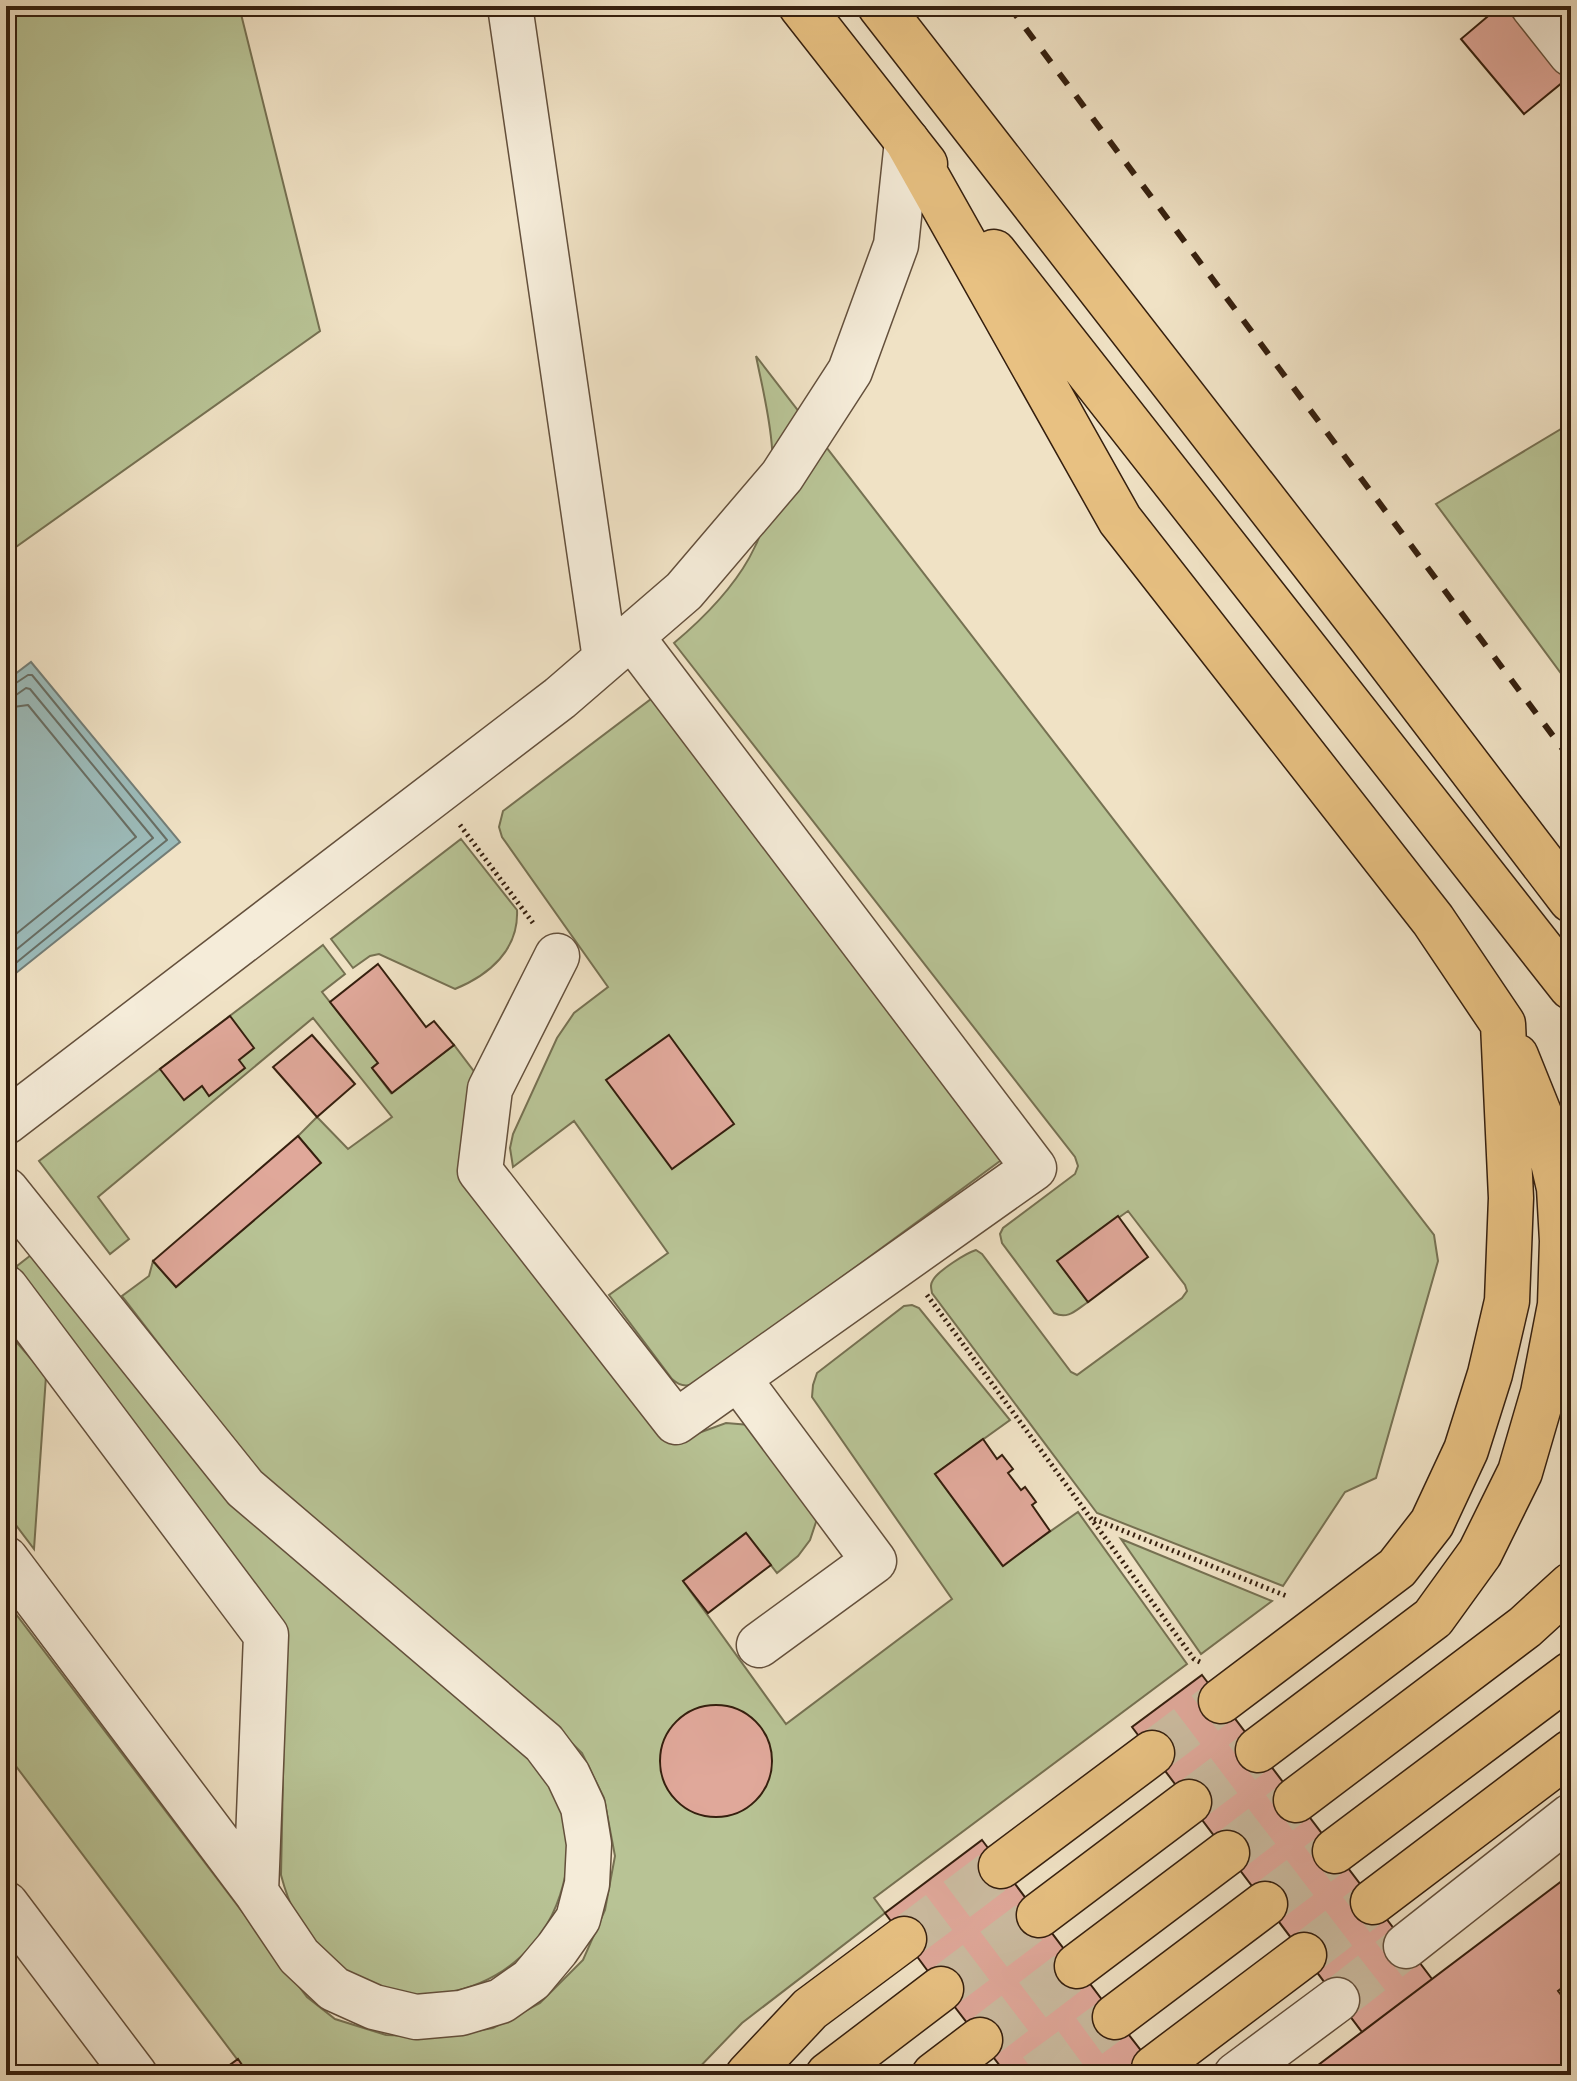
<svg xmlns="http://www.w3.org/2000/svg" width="1577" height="2081" font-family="'IM FELL French Canon',serif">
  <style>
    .green { fill: #b8c395; stroke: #767152; stroke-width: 2 }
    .water { fill: #9cbcbb; stroke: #737d76; stroke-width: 2 }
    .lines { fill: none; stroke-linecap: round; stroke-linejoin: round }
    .shore { stroke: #686e64; stroke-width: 2 }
    .building { fill: #e0a89a; stroke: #351f0e; stroke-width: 2 }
    .minor-tunnel { stroke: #cbbba0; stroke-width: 44; stroke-dasharray: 44 22; stroke-linecap: butt }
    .highway-tunnel { stroke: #cbbba0; stroke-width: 44; stroke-dasharray: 44 22; stroke-linecap: butt }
    .minor-casing { stroke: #64503c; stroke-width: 47 }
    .highway-casing { stroke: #351f0e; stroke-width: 47 }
    .path { stroke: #351f0e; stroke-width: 5; stroke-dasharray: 2 4; stroke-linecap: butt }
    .minor { stroke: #f5ecd9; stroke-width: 44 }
    .highway { stroke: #e8c182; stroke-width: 44 }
    .rail { stroke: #351f0e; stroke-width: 6; stroke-dasharray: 14 14; stroke-linecap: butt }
  </style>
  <rect width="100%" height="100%" fill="#f0e2c5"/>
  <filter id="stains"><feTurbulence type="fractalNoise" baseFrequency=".0025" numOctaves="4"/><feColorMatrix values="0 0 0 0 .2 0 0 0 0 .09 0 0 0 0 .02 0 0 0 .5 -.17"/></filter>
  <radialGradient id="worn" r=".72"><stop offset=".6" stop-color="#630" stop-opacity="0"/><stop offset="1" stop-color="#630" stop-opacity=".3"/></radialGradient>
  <!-- green -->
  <path class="green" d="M6,6H239L320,331L6,554Z
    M756,356L1434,1235L1438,1261L1376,1478L1345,1492L1283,1586L1097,1513L932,1293C931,1287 930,1285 933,1280C938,1271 966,1253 976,1250L982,1254L1071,1372L1077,1375L1182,1298L1187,1291L1185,1285L1128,1211L1058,1261L1088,1302C1076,1310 1068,1320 1054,1313L1002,1243L1000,1234L1003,1228L1075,1174L1078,1166L1075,1157L674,643C736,591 780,533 772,448C770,417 762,386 756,356Z
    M1571,423V687L1436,504Z
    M659,693L999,1135L1000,1161L702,1380C690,1386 683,1389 672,1379L609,1295L668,1253L574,1121L513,1167L510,1148L513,1134L557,1038L574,1013L608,987L502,837L499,827L503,811Z
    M461,839L517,910C519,950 489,975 455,989L379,954L370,956L353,968L331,939Z
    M323,945L345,974L322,992L378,1063L372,1068L391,1093L454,1045L479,1078L467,1131L693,1435L726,1423L750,1425L814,1505L816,1522L810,1540L798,1556L777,1573L746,1533L683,1581L786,1724L952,1599L812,1397L813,1385L817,1373L904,1306L912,1305L919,1308L1010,1420L935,1474L1002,1565L1078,1512L1187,1664L874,1898L885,1913L742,2023L692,2075H249L6,1753V1601L307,1997L335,2019L386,2035L442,2037L493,2028L540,2003L583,1960L605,1910L615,1856L604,1798L582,1753L531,1703L259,1474L122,1296L149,1276L153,1261L176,1287L320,1163L298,1136L317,1117L348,1149L392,1117L313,1018L98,1197L129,1239L110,1254L39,1161Z
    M31,1255L538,1766C567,1805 576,1838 563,1885C548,1943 504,1983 445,1993C438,1995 429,1998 421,1998C404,1997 384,1990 368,1983C353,1976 333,1969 321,1956C302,1934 288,1902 281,1875L286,1628L50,1312L18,1274L17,1266Z
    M6,1336L13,1338L46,1376L34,1549L6,1512Z
    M1121,1539L1272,1601L1201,1654Z"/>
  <!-- water -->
  <path class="water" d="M31,662L180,842L6,981V681Z"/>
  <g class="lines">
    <!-- shore -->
    <path class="shore" d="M6,686L13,685L28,675H32L167,840L6,971
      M6,696L16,695L26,688L30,689L153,838L6,958
      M6,708L28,705L136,837L6,942"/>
  </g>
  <!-- building -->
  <path class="building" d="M1500,6H1509L1569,77L1524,114L1461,39Z
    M378,964L426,1027L434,1021L454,1045L392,1093L372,1068L378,1063L330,1002Z
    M230,1016L254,1048L239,1060L245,1068L209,1096L202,1086L184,1100L160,1069Z
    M312,1035L355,1084L317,1117L273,1067Z
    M669,1035L734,1124L672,1169L606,1080Z
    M298,1136L321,1163L176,1287L153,1261Z
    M1118,1216L1148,1257L1088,1302L1057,1261Z
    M983,1439L997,1459L1002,1455L1013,1469L1008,1473L1021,1490L1025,1487L1036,1502L1032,1505L1050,1531L1003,1566L935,1474Z
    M746,1533L771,1565L708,1613L683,1581Z
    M1202,1675L1432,1979L1362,2032L1132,1727Z
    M660 1761a56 56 0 1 1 112 0a56 56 0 1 1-112 0Z
    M982,1840L1115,2017L1160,2075H1007L941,1989L885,1913Z
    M1571,1874V1981L1558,1991L1571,2008V2075H1305Z
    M238,2059L249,2075H216Z"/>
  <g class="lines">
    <!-- minor-tunnel -->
    <path class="minor-tunnel" d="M1337,2000L1406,1946"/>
    <!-- highway-tunnel -->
    <path class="highway-tunnel" d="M1152,1753L1221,1701
      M1189,1802L1258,1750
      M1227,1853L1296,1800
      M1265,1904L1335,1851
      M904,1939L1001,1866
      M1304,1955L1373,1902
      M941,1989L1039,1915
      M980,2040L1077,1966
      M1036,2075L1115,2017"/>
    <defs>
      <path id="minor" d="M510,6L605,659
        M1533,6L1571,54
        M557,956L490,1089L480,1171L676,1422L1034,1168L631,636
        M6,1122L560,698L684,591L782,476L850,371L896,245L907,141
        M6,1190L245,1488L544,1743L568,1775L583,1807L589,1844L587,1884L578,1919L557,1949L531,1980L501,2001L461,2013L416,2017L374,2007L334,1989L299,1956L256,1892L6,1559
        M6,1288L266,1635L256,1892
        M738,1378L874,1561L759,1645
        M6,1904L135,2075
        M1406,1946L1571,1816
        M1236,2075L1337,2000"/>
      <path id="highway" d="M801,6L925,164
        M880,6L1369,635L1571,900
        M907,141L1120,520L1433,920L1503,1024L1511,1198L1507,1301L1490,1374L1466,1450L1432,1523L1397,1568L1221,1701
        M994,252L1571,987
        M1258,1750L1433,1618L1480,1553L1520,1472L1543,1393L1560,1305L1562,1241L1559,1188L1545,1128L1516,1056
        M1296,1800L1525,1627L1571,1585
        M1335,1851L1571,1674
        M1001,1866L1152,1753
        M1373,1902L1571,1752
        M1039,1915L1189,1802
        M1077,1966L1227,1853
        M1115,2017L1265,1904
        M1154,2068L1304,1955
        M748,2075L810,2009L904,1939
        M828,2075L941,1989
        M934,2075L980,2040"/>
    </defs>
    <!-- minor casing -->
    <use href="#minor" class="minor-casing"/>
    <!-- highway casing -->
    <use href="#highway" class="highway-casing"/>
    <!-- path -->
    <path class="path" d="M460,825L533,923
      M927,1295L1194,1659L1200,1662
      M1094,1519L1289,1597"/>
    <!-- minor -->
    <use href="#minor" class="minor"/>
    <!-- highway -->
    <use href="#highway" class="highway"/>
    <!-- rail -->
    <path class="rail" d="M1009,6L1571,760"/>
  </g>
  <!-- margin -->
  <rect width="1577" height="2081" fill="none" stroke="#f0e2c5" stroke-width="32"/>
  <rect x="8" y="8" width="1561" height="2065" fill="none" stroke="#351f0e" stroke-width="4"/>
  <rect x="16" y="16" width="1545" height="2049" fill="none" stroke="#351f0e" stroke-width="2"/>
  <rect width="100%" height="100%" filter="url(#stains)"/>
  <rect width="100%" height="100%" fill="url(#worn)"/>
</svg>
